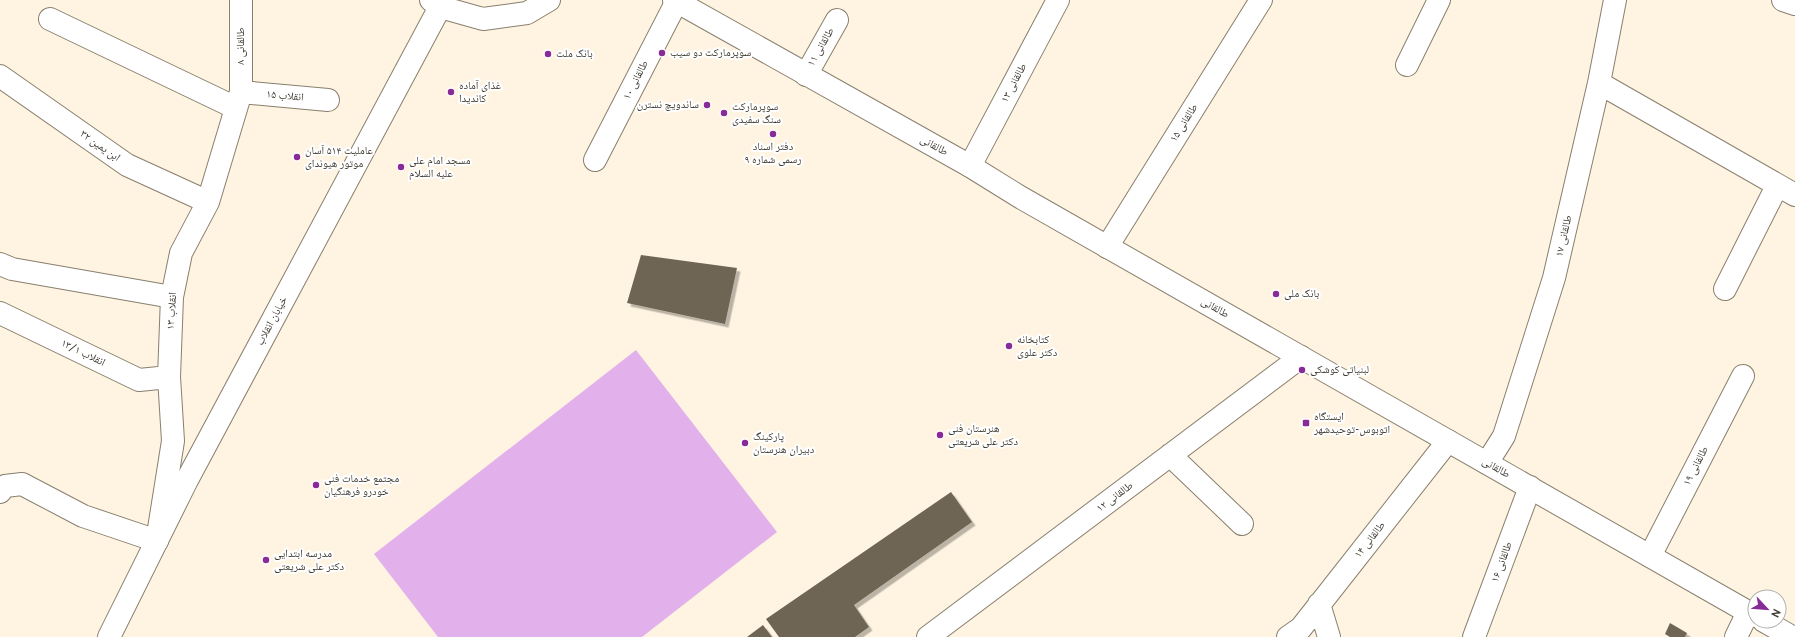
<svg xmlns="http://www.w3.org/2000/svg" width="1795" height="637" font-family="Overpass,'Noto Naskh Arabic',sans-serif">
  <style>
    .green { fill: #e2b0ea }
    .building { fill: #6e6554; filter: url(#shadow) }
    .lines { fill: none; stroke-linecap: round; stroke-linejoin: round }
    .minor-casing { stroke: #897f6e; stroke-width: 24 }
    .major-casing { stroke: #897f6e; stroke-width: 24 }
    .minor { stroke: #fff; stroke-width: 22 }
    .major { stroke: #fff; stroke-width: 22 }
    .poi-dot { fill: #872b97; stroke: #fff; stroke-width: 1.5 }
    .labels { text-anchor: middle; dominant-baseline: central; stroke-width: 4; stroke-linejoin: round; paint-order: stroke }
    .street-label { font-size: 11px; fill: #3f3b33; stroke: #fff }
    .poi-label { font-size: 11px; fill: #3f3b33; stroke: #fff; text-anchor: start }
  </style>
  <defs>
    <filter id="shadow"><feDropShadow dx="3.5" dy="3.5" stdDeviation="0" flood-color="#0004"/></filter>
  </defs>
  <rect width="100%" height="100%" fill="#fff4e1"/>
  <!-- green -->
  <path class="green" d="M636,350L777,532L642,637H438L374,554Z"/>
  <!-- building -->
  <path class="building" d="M641,255L737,268L725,324L627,303Z
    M951,492L972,522L854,605L869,627L855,637H779L766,619Z
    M1670,623L1687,633L1685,637H1670L1665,634Z
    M763,625L772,637H747Z"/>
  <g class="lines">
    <defs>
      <path id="minor" d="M1783,0L1795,4
        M50,19L236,108
        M1407,65L1439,0
        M806,75L837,20
        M0,76L127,165L208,202
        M1599,83L1795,195
        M241,92L328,100
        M595,160L677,1
        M970,166L1058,0
        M1107,247L1261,0
        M0,264L12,269L172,297
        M1725,289L1777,186
        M0,313L139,380L169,377
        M1170,455L1242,524
        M1487,463L1504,436L1554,278L1599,83L1615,0
        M0,492L5,486L22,484L83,516L157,541L173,441L169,377L172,297L181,253L208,202L241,92V0
        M1650,556L1743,376
        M1319,604L1329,637
        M928,637L1301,357
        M1288,637L1301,628L1448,441
        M1474,637L1530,487
        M1736,637L1748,612"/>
      <path id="major" d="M431,0L440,7L483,19L527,13L549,0
        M674,0L970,166L1020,197L1755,616
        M1764,621L1792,637
        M109,637L187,480L440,7"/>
    </defs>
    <!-- minor casing -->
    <use href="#minor" class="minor-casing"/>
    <!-- major casing -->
    <use href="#major" class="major-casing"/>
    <!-- minor -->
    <use href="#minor" class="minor"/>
    <!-- major -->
    <use href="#major" class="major"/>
  </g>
  <!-- markers -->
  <g class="poi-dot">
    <circle cx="662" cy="53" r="4"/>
    <circle cx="548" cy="54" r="4"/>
    <circle cx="451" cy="92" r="4"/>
    <circle cx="707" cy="105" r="4"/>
    <circle cx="724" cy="113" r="4"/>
    <circle cx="773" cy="134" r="4"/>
    <circle cx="297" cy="157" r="4"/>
    <circle cx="401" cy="167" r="4"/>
    <circle cx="1276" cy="294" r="4"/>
    <circle cx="1009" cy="346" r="4"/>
    <circle cx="1302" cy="370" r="4"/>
    <rect x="1302" y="419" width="8" height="8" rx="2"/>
    <circle cx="940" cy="435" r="4"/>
    <circle cx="745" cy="443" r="4"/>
    <circle cx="316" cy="485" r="4"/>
    <circle cx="266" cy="560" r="4"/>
  </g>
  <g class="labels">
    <!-- street labels -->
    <g class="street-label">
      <text transform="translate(241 46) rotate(-90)">طالقانی ۸</text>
      <text transform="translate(821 47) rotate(-60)">طالقانی ۱۱</text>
      <text transform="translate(636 80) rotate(-63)">طالقانی ۱۰</text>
      <text transform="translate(1014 83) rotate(-62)">طالقانی ۱۳</text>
      <text transform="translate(285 96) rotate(5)">انقلاب ۱۵</text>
      <text transform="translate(1184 123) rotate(-58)">طالقانی ۱۵</text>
      <text transform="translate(100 146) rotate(35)">ابن یمین ۳۲</text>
      <text transform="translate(934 146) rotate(29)">طالقانی</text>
      <text transform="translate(1564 236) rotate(-77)">طالقانی ۱۷</text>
      <text transform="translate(1215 308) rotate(30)">طالقانی</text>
      <text transform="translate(172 311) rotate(-86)">انقلاب ۱۳</text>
      <text transform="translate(272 321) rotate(-62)">خیابان انقلاب</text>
      <text transform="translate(83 353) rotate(26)">انقلاب ۱۳/۱</text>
      <text transform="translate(1696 466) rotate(-63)">طالقانی ۱۹</text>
      <text transform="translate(1496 468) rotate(30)">طالقانی</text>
      <text transform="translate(1115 497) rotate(-37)">طالقانی ۱۲</text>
      <text transform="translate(1370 540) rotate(-52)">طالقانی ۱۴</text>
      <text transform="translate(1502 562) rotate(-70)">طالقانی ۱۶</text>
    </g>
    <!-- poi labels -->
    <g class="poi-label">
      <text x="670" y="53">سوپرمارکت دو سیب</text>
      <text x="556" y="54">بانک ملت</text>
      <text x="459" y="86">غذای آماده<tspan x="459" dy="13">کاندیدا</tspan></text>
      <text x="699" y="105" text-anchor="end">ساندویچ نسترن</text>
      <text x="732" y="107">سوپرمارکت<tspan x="732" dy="13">سنگ سفیدی</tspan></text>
      <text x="773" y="147" text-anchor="middle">دفتر اسناد<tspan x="773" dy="13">رسمی شماره ۹</tspan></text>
      <text x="305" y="151">عاملیت ۵۱۴ آسان<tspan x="305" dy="13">موتور هیوندای</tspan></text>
      <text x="409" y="161">مسجد امام علی<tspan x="409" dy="13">علیه السلام</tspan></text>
      <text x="1284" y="294">بانک ملی</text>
      <text x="1017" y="340">کتابخانه<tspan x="1017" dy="13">دکتر علوی</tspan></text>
      <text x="1310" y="370">لبنیاتی کوشکی</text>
      <text x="1314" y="417">ایستگاه<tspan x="1314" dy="13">اتوبوس-توحیدشهر</tspan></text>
      <text x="948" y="429">هنرستان فنی<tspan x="948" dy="13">دکتر علی شریعتی</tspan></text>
      <text x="753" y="437">پارکینگ<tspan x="753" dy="13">دبیران هنرستان</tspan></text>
      <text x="324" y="479">مجتمع خدمات فنی<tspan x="324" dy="13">خودرو فرهنگیان</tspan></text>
      <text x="274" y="554">مدرسه ابتدایی<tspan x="274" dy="13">دکتر علی شریعتی</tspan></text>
    </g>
  </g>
  <!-- north arrow -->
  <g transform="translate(1767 609) rotate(116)"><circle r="19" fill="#ffffff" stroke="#b2b1ad"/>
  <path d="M0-3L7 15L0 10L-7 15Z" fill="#872b97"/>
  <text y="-6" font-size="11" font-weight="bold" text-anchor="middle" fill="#3f3b33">N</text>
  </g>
</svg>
